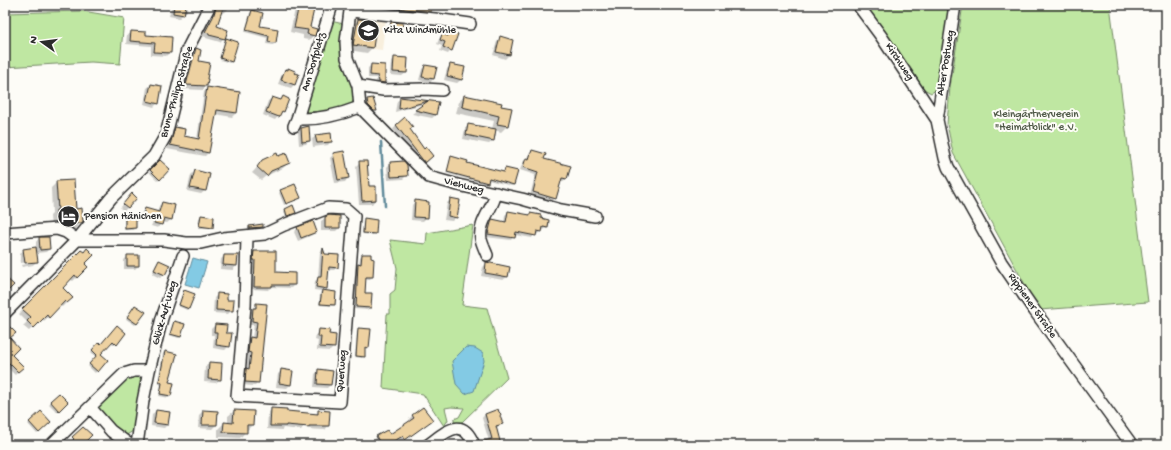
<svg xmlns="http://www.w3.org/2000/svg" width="1171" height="450" font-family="'Gochi Hand',sans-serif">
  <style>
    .built { fill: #f8efdd }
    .green { fill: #bfe7a2; stroke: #758966 }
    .water { fill: #83cae4; stroke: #608a9a }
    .shadow { fill: #0003 }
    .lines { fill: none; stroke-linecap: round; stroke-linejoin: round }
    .stream { stroke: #608a9a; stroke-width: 2.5 }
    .building { fill: #edd1a1; stroke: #2b2b2b }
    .minor-casing { stroke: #2b2b2b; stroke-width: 14 }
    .minor { stroke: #fdfcf7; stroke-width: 11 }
    .labels { text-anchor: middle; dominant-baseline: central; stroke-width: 4; stroke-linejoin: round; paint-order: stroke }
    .poi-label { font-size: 11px; fill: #2b2b2b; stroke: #fdfcf7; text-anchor: start }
    .street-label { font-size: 11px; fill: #2b2b2b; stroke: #fdfcf7 }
    .park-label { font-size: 11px; fill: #505a49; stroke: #fdfcf7 }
  </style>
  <rect width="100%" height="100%" fill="#fdfcf7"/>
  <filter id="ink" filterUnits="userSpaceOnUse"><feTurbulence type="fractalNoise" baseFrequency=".025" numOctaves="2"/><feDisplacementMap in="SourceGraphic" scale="8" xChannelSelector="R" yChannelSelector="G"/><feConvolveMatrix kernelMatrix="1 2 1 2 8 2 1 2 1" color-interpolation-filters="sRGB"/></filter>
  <g filter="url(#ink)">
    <!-- built -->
    <path class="built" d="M354,14L386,17L382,50L350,46Z"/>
    <!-- green -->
    <path class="green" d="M864,5H949L936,90L931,93L924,89L881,26Z
      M963,5H1110L1148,302L1039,310L953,153L947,124L950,87Z
      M83,11L124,18L120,64L91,62L5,67V13Z
      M330,21L344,24C342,33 340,43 341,52C342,70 361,89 351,106L311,115L307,113L305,109Z
      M473,225L462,305L487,308L507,378L462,422L454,423V419L459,417L464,408L451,407L445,408L448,420L444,426L423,394L383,388L387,314H390V294L395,290L397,268L390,240L426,244L427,233Z
      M131,375L140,378L142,381L133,431L125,436C114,430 101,418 98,406Z"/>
    <!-- water -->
    <path class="water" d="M193,258L207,262L199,288L185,284Z
      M466,347L475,348L483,353L484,361L474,391L465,394L456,384L452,361Z"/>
    <!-- shadow -->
    <path class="shadow" d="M172,5H188L187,11L179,18L169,16Z
      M214,5H229L228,9L224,13L221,12L216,27L224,38L220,42L206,38V37L202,36L213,13Z
      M296,5H314L308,28L314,35L309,40L303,39V35L290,32Z
      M361,5H368L367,7L361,6Z
      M409,5H459L455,9L438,6L437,7L431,6L430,11L426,14L407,13Z
      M252,11L258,27L277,30L275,43L273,45L266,44L267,38L245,32L250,13Z
      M358,20L368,27L372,48L367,53L349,50L353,25Z
      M391,23L401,27L398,31L387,30L388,27Z
      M131,32L145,36L170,52L166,56L151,55V46L126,44L127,35Z
      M450,32L451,50L448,54L440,51L442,46L437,44L439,39L442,35L446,36Z
      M501,38L512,41L509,55L505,59L493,55L497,41Z
      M226,40L232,61L230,63L220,60L224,41Z
      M196,50L198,62L206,86L203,90L183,89L192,53Z
      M395,58L406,73L402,76L390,75L391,62Z
      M371,65L384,83L382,85H376V78H368V68Z
      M451,65L461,80L457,83L444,80L447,69Z
      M425,66L436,68L433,79L430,83L419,80L422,69Z
      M289,69L293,73L294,85L291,88L278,84L282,74L285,70L287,71Z
      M151,85L158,103L154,107L144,104L147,88Z
      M207,88L239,93L236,113L232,117L215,114L208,153L205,156L167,149L172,131L176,128L183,137L197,139L204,92Z
      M464,96L511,109L507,126L501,132L495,130L493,141L489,144L463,139L465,128L469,125L492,129L494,121L456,113L459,102Z
      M272,98L280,101L283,98V111L275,120L263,115L268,101Z
      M401,98L438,103L436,115L432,118L412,114L426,103L395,112L397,101Z
      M372,99L375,110L372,114L363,104L367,100Z
      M405,119L409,130L429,160L421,166L393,129Z
      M308,127L309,141L306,144L299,145L298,131L302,128Z
      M316,136L331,141L328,145L313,147L312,139Z
      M532,151L567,179L563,182L560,181L555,198L551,202L530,196L535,175L520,170L523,162L527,159L529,154Z
      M334,154L348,178L345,182L335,183L330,158Z
      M452,157L466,163L503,173L505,169L514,185L512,186L488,180L486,184L446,173Z
      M160,161L169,169L158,181L149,172Z
      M263,161L289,162L283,168L266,176L261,180L252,173Z
      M360,162L368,187L375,200L372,204H359L356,166Z
      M391,163L407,175L403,179L388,180L387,167Z
      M195,171L205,191L201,194L187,191L191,175Z
      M57,182L82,221L75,229L59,230L51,228L50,216L52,214L51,188Z
      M281,191L300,198L284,205L279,193Z
      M132,195L136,198L124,211L120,208Z
      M451,199L456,217L452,221L444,220L447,203Z
      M415,201L427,217L423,221L411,220L412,205Z
      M162,203L174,206L171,220L167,223L162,222L158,228L151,226L153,222L140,219L142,212L145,209L157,212L159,206Z
      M292,207L295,213L286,217L284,211Z
      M508,212L528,216L530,214L540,219L547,227L544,230H541L538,234L535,233L532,238L515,235L511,240L486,237L490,223L493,220L504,223L505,215Z
      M201,216L212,228L210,229L198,228L199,218Z
      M126,217L135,228L134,230H124V219Z
      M325,218L339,228L336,231H321V221Z
      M365,219L375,233L373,235L362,234L363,221Z
      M249,227H262L256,232L243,233Z
      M298,228L316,232L312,235L298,241L294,232Z
      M39,238L49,249L46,252L36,253L37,261L33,265L22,267L21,265L34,263V261L21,263L20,253L24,250L36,248V242Z
      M323,249L324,255L337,267L334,270H328L326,288L323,291L334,305L333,306L319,305L320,293L322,291L314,290L315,281L318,278L320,252Z
      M81,251L83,264L87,267L73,281L70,279L61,288L71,298L62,307L60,305L44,321L42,318L29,331L23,326L27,322L19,314Z
      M254,252L275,273L294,285L291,288L271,287L268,290L252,289L253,263H251V255Z
      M362,255L372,277L369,280L365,279L364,294L370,307L367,310L354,309L355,267L359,265L360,257Z
      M128,256L138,266L135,269H124V260Z
      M224,256L236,266L233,270L220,269L221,259Z
      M160,261L168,265L164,275L160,278L152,274L156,265Z
      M487,263L507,277L503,280L481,276L483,267Z
      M183,293L189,308L187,310L178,306Z
      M218,294L226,301L232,310L228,314L213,313L214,298Z
      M257,304L266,305L258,382L254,386L242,385L243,373L246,370L248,356H245L246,342L250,338H252L254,325H249L250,313Z
      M134,308L144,312L135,325L126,319Z
      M174,322L180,337L179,338L169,335Z
      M215,325L225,333L229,346L225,350L213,348L214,335H211V329Z
      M5,329L8,338L10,355L23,367L15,375L5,365Z
      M358,329L368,347L367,349L364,348V356L362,358L355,357L357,331Z
      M319,330L328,335L334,347L330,351L317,350L318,341L315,340L316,334Z
      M125,333L114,345L111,342L100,354L107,360L95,373L88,366L96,357L91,352L99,344L101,346Z
      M165,352L168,383L173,384L170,396L169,398L159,396L161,385L158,383L163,353Z
      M209,363L221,364L220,379L216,383L204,382L205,367Z
      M282,370L291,384L287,388L276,387L278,374Z
      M318,371L330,385L327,388L314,387L315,374Z
      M59,394L67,402L57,412L49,404Z
      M272,409L286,412L315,415L319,411L328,426L325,430L307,429L305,419L304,426L301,430L283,428L282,430L267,429L268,413Z
      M156,411L168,424L164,428L151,426L152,414Z
      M203,411L217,412L216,425L212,429L198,428L199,415Z
      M234,411L252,425L240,438L218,437V429L224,423H228V416Z
      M41,413L50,422L37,434L28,424Z
      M485,414L499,416L502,424L496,428L500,445H484L489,441L482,418Z
      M413,415L432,420L401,443L399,439L389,445H376L374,440L378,436L389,435L411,421L409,419Z
      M155,442L164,443V445H153Z"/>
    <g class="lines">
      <!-- stream -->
      <path class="stream" d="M381,142L385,206"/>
    </g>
    <!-- building -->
    <path class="building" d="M174,5H186L184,15L173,13Z
      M217,5H224L217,26L228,30L225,39L209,35V33L205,32L213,17Z
      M299,5H315L310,27L317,29L315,36L307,34L308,30L294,28Z
      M400,5H432L431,12L405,9L400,8Z
      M252,10L263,13L260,26L278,29L276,43L268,42L269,36L246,30Z
      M358,19L370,20L369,27H376L373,48L353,45Z
      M391,22L403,23L402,28L390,26Z
      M131,31L146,32V35L172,37L171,53L154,52L155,43L130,41Z
      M449,31L458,34L452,51L443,47L445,42L440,40L442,34L448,36Z
      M500,36L513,40L510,55L496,52Z
      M226,38L238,42L232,62L220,58Z
      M196,48L201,50L199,61L210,63L207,79H208L207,86L186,85Z
      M394,57L408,58L407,73L393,72Z
      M371,64L385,65V83L379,82L378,76L370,75Z
      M450,64L465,67L462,80L447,76Z
      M425,65L437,67L434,79L422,77Z
      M288,68L295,71L294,73L299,74L295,85L281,80L285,69L288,70Z
      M151,84L162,86L159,104L147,101Z
      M207,87L240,92L237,113L217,110L209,153L170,145L175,127L185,129L184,136L199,139Z
      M464,95L502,103L501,106L512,108L508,126L497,124L499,116L462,107Z
      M283,96L289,99L284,112L282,111L279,117L266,112L272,97L281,100Z
      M400,97L439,102L436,115L415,110L428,101L399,109Z
      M373,98L377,111H374L368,105L367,99Z
      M405,117L413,127L410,129L424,149L426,147L433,156L425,163L396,125Z
      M468,124L496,129L494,141L466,135Z
      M309,126L310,141L302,142L301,128Z
      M331,133L332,142L317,143L315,135Z
      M532,150L546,154L544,159L571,166L567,179L562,178L556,199L533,192L538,172L523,167L526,158L529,159Z
      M344,151L349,178L338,180L333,153Z
      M277,153L278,156L286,153L290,163L271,171L267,176L257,167L262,160Z
      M451,156L468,161L467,163L504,172L505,168L518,171L514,185L489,178L488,183L447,172Z
      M160,160L170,169L160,180L150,170Z
      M359,161H367L369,186H376V200L362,201Z
      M404,161L407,165L408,176L391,177L390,162Z
      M195,170L210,174L206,191L190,188Z
      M74,180L76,209L82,208L83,222L81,223L65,224L56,222V210H58L56,181Z
      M295,184L301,198L286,204L280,190Z
      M132,193L137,198L128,208L123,204Z
      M450,198L460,200L457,218L448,216Z
      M415,200L429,202L428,218L414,217Z
      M162,202L175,205L172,220L164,218L162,225L154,223L155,219L143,215L145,208L159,212Z
      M293,205L296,213L287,216L285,209Z
      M508,211L530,215V213L541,215V218L549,220L548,228L543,227L542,232L537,231L536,236L516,232L515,238L488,234L492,219L506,222Z
      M201,215L214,217L213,228L199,226Z
      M329,215L340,216V228H325V217Z
      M125,216H136V228L125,229Z
      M364,218L377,220L376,234L363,233Z
      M313,221L317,232L301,238L297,227Z
      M263,224V227L249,228V226Z
      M39,237H49L50,249L40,250Z
      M36,247L38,262L25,263L23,249Z
      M87,248L94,255L85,264L88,267L77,278L75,275L63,288L73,298L67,303L65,301L49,318L47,315L34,328L27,321L31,317L22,309L81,250L84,252Z
      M323,248L325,254L339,255L338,268L329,267L327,289L316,287L318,277H321Z
      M254,251H276V272L295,273V285H272V287H254L255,260H253Z
      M362,254H371V258L374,259L373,277H366L365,293H372L371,308L356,307L358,263L361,264Z
      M127,255H139V266H127Z
      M224,255H238L237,266L223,265Z
      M159,260L170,265L165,275L154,270Z
      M486,262L510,267L508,277L485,273Z
      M5,277L14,285L5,294Z
      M184,290L195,294L189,309L179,305Z
      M322,290L336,292L335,305L320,304Z
      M217,293L227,294V300H234L233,311L216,310Z
      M256,303L267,304L259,383L245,382L246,368L249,369L251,353L248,352L250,337L255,338L257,322L252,321L253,308H256Z
      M135,305L146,312L137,324L127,317Z
      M174,321L185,324L181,337L170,334Z
      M5,322L16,333L10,338L19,348L12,355L24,367L18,372L6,360L5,362Z
      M215,324L227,325L226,333H232L230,347L216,345L217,332H214Z
      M117,325L126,333L117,345L113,341L101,354L108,360L98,372L89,364L97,355L92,350L99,342L101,344Z
      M358,328L371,329L369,348L365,347V357L356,356Z
      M319,329L330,330L329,334L336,335L335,348L320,347L321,337H318Z
      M165,351L177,354L169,382L174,383L171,396L160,394L162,383L159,381Z
      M209,362L222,363L221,380L208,379Z
      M281,369L293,371L291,385L279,383Z
      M318,369L333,371L331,385L317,384Z
      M59,393L68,402L59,411L50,401Z
      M423,407L433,420L405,440L403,436L387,445H381L376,436L387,430L390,434L414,418L412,415Z
      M271,408L287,409V411L318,414V410L330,411L329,426H309V427L286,425V426H270Z
      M498,409L499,412L501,414L500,416L503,424L496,426L501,445H481L480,442L492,439L485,414Z
      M156,410L170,412L168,425L154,423Z
      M203,410L218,411L217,425H202Z
      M234,410L254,411L253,425H247V433L223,432L224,422L233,423Z
      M41,411L51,422L39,433L29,422Z
      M83,427L92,435L82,445H68L74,439L72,437Z"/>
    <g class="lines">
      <defs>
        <path id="minor" d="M349,5L350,11L346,42L347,58L358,86L360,107
          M858,5L881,36L937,120
          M955,5L937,120L945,158L948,167L1001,262L1034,310L1132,445
          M350,11L435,19L470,24
          M358,86L383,90L424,89L442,90
          M360,107L429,177L458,185L522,199L561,210L595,216
          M297,119C319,120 339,115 360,107
          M294,126L297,119L332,5
          M5,233L57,229L66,232L77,240H164L186,243H201L223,238L265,234L284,225L328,208L346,209L354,216L340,402L237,396L245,306L247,237
          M487,255C485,250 482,244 481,239C478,222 493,209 496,193
          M5,313L77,240L111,198L154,156L166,135L187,50L210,5
          M90,407L111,431L130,445
          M51,445L124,374L134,371H149L162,318L183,256
          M137,445L143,401L149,371
          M428,445C446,432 462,415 474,445"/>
      </defs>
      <!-- minor casing -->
      <use href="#minor" class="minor-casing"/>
      <!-- minor -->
      <use href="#minor" class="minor"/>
    </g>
  </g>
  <!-- icons -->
  <defs>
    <symbol id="school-disc" viewBox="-11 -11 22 22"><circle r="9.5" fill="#2b2b2b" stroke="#fdfcf7"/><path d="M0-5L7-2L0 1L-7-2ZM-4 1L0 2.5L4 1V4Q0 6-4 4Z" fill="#fff"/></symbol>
    <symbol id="hotel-disc" viewBox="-11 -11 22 22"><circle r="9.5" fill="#2b2b2b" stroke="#fdfcf7"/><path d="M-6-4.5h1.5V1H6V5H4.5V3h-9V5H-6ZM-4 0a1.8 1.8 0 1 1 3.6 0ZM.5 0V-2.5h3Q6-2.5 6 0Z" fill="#fff"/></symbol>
  </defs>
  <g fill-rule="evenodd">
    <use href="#school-disc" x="356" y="18" width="25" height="25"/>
    <use href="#hotel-disc" x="56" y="204" width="25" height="25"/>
  </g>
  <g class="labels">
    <!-- poi labels -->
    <g class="poi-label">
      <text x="384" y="31">Kita Windmühle</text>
      <text x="84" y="217">Pension Hänichen</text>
    </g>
    <!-- street labels -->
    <g class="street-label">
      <text transform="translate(314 62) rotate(-73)">Am Dorfplatz</text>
      <text transform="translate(899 62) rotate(56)">Kirchweg</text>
      <text transform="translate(946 63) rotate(-81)">Alter Postweg</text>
      <text transform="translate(177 92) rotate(-74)">Bruno-Philipp-Straße</text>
      <text transform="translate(464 186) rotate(14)">Viehweg</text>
      <text transform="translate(1032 306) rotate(55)">Rippiener Straße</text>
      <text transform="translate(165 313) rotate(-74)">Glück-Auf-Weg</text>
      <text transform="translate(342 371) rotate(-86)">Querweg</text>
    </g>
    <!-- park labels -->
    <g class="park-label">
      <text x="1036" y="115">Kleingärtnerverein<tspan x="1036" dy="13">"Heimatblick" e.V.</tspan></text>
    </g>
  </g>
  <!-- margin -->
  <rect width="1171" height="450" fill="none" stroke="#fdfcf7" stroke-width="20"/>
  <rect x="10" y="10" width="1151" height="430" fill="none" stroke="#2b2b2b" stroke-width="1.5" filter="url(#ink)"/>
  <!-- north arrow -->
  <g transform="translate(42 42) rotate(284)" stroke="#fdfcf7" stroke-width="3" paint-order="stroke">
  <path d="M0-3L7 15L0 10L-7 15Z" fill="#2b2b2b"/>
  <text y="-6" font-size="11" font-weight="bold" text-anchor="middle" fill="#2b2b2b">N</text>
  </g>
</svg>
